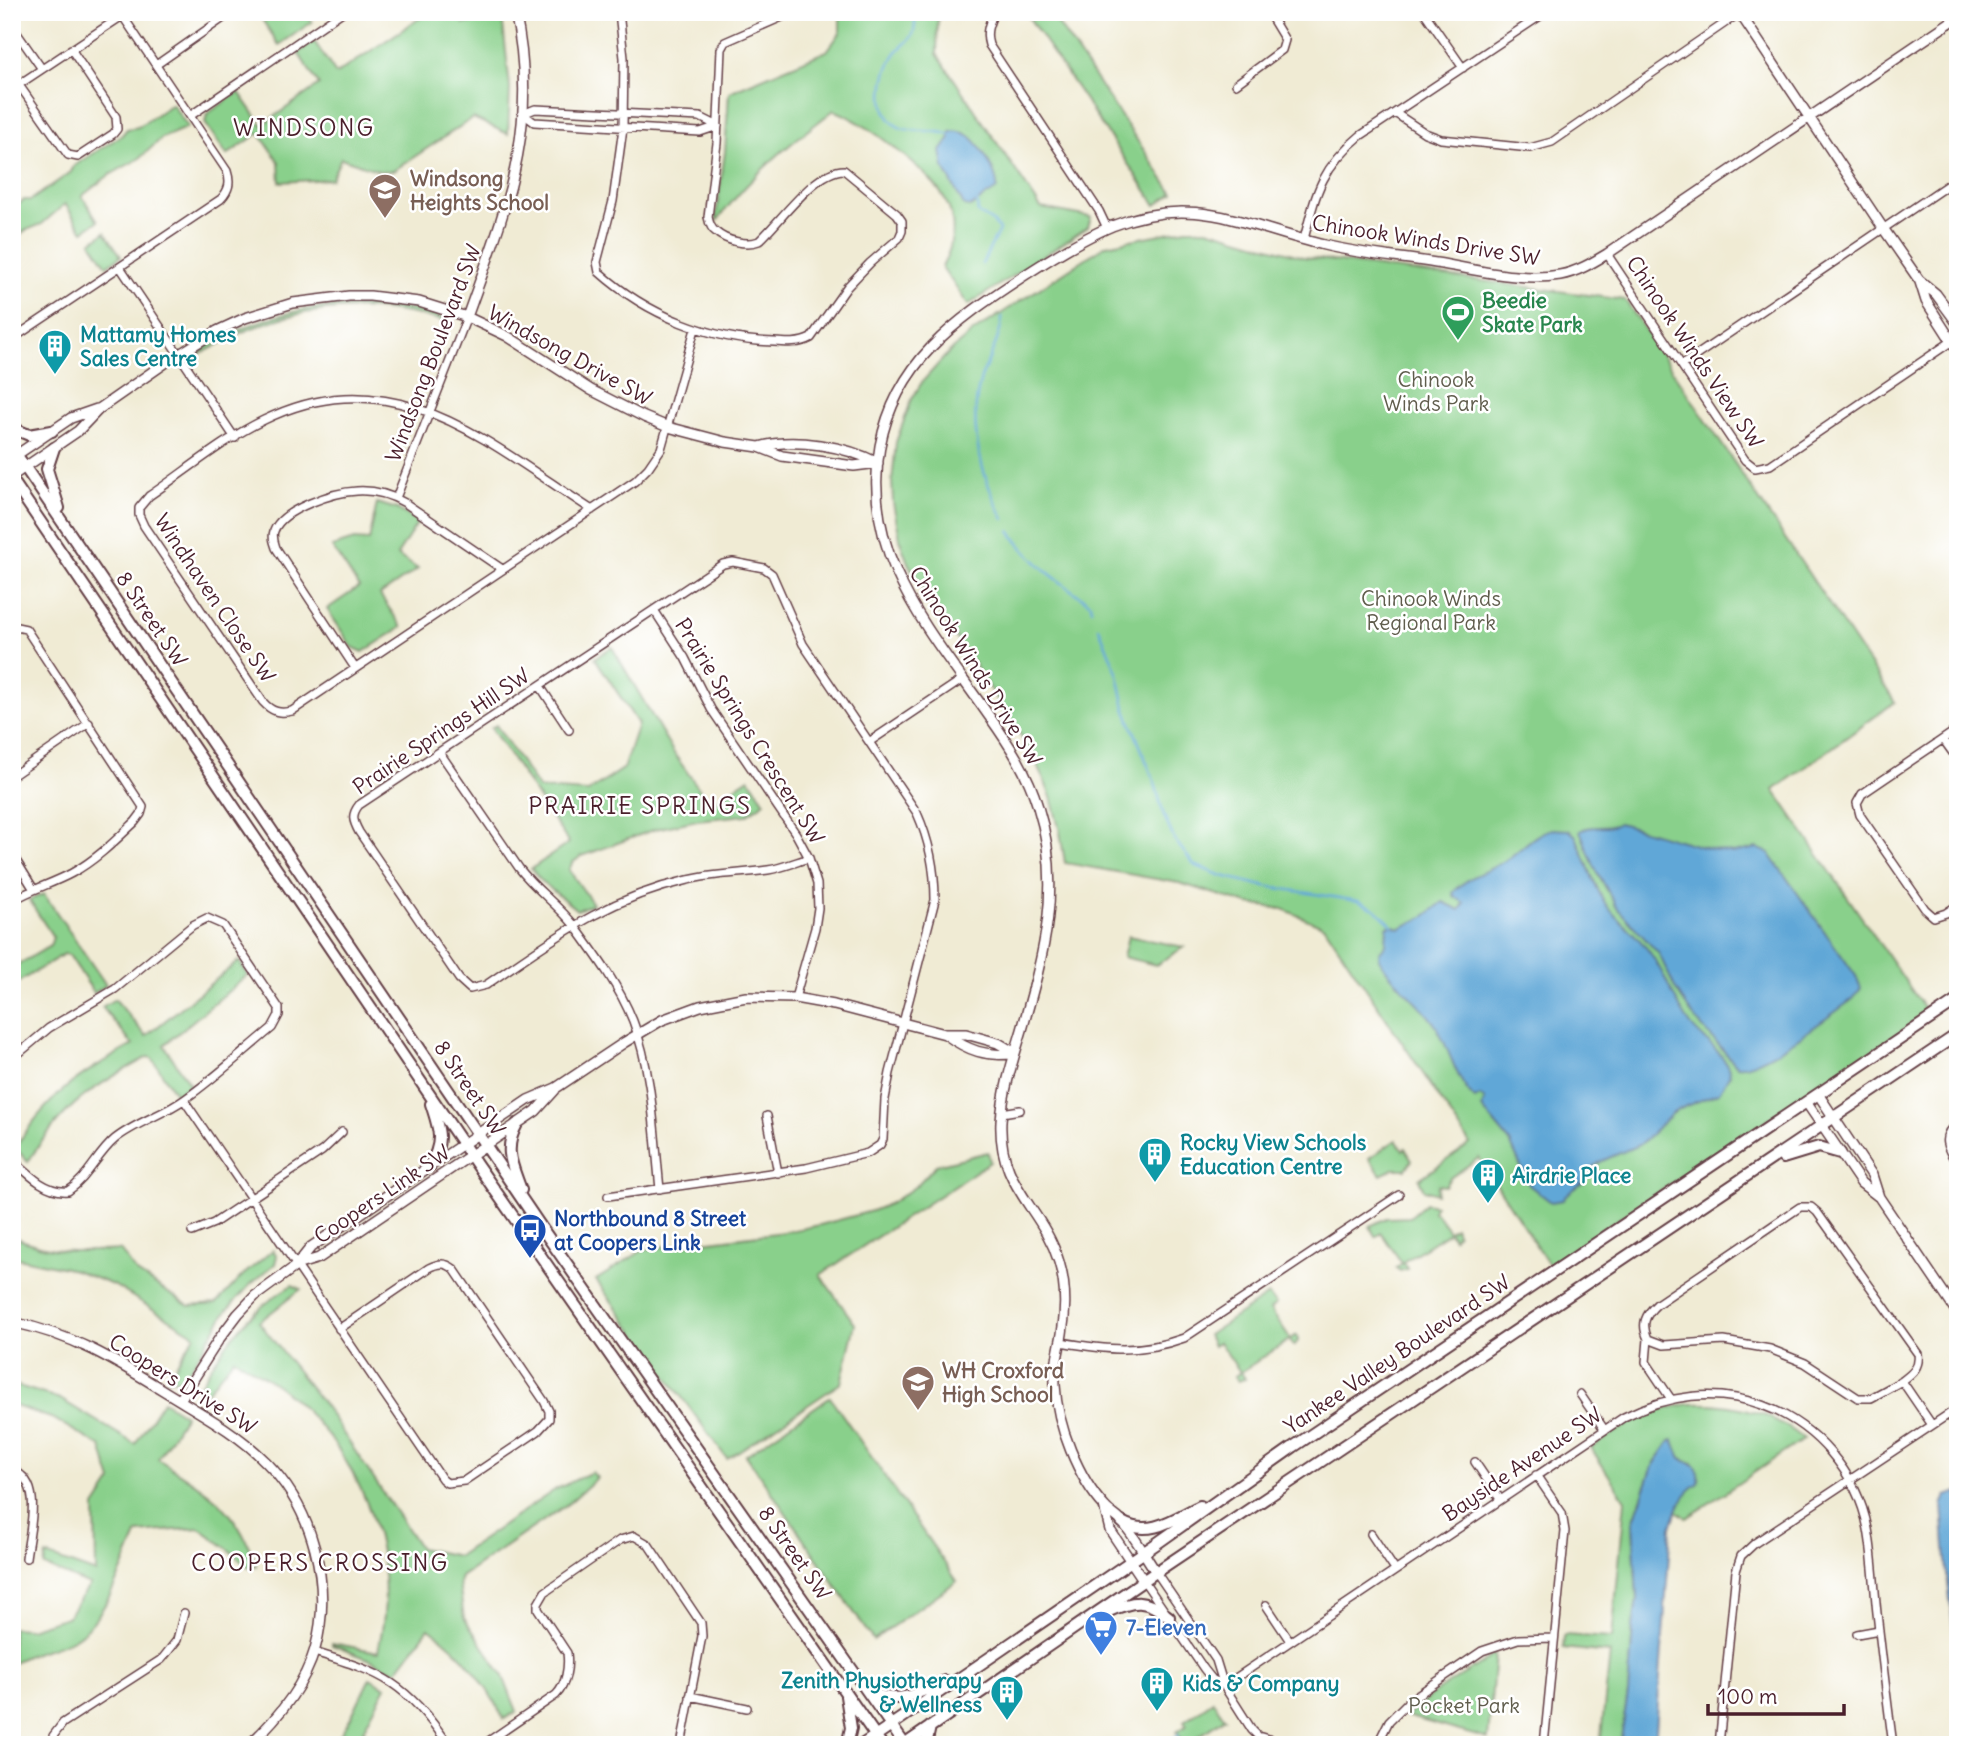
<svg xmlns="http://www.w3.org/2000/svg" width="1970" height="1757" font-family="Delius,sans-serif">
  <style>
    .green { fill: #89d08b; stroke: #6a785b; stroke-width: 2 }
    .water { fill: #60a7d7; stroke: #556381; stroke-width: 2 }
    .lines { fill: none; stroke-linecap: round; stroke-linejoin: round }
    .stream { stroke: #60a7d7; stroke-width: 2.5 }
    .minor-casing { stroke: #633e44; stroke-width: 10 }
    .tertiary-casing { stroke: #633e44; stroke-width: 12 }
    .secondary-casing { stroke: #633e44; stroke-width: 14 }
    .minor { stroke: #fff; stroke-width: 7 }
    .tertiary { stroke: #fff; stroke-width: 9 }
    .secondary { stroke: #fff; stroke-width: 10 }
    .labels { text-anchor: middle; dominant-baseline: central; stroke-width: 5; stroke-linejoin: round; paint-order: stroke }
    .education-label { font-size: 21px; font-weight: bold; fill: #785e54; stroke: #fff; text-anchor: start }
    .street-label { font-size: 21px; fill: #4a1f2b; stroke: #fff }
    .leisure-label { font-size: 21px; font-weight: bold; fill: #27864d; stroke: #fff; text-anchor: start }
    .culture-label { font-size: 21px; font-weight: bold; fill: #0d838f; stroke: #fff; text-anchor: start }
    .park-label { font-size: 21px; fill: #605d4d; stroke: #fff }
    .transit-label { font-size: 21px; font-weight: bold; fill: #164399; stroke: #fff; text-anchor: start }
    .shop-label { font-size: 21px; font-weight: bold; fill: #366cbe; stroke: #fff; text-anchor: start }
    .neighbourhood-label { font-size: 23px; letter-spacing: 2px; fill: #4a1f2b; stroke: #fff }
  </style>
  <rect width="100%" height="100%" fill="#fff"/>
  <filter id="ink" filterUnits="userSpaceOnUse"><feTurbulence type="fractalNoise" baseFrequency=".0143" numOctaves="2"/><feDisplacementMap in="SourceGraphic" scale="14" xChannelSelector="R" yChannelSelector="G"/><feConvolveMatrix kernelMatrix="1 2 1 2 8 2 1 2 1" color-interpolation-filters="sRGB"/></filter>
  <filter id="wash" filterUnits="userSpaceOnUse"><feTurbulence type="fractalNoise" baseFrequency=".00686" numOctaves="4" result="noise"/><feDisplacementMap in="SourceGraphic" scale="28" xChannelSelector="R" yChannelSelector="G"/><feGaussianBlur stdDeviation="1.57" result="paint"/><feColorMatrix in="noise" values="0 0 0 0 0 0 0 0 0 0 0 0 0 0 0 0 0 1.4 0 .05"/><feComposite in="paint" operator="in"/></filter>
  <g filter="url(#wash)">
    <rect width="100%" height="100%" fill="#f0ebd4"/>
    <!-- green -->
    <path class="green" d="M257,12H306L312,22L279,45Z
      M429,12H461L464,24L502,16L510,88L508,134L473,118L393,171H379L341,158L331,179L280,182L279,162L259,133L227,155L205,123L207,114L239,92L262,125L319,85L298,53L314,41L336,74Z
      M840,12H938L937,54L1041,208L1091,217L1088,227L968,305L942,267C971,213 937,182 897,150C877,134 858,120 834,110C788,145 752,174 717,221L716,216L725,152L729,92L827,51L840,33Z
      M1025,12H1050L1173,193L1156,205Z
      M172,104L188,127L162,138L140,158L108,176L82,196L98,221L83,231L65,204L42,224L24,231L12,243V209L24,200H31L71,172L74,166L122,135L127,129L138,127Z
      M1186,229H1207L1303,257L1625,300L1895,702L1774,790L1928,1014L1549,1265L1479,1158L1450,1178L1445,1186L1438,1185L1437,1194L1424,1190L1419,1179L1470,1144L1325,927L1283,909L1248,904L1179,883L1065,863L1060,832L1051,797L1037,763L1014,724L916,578L908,563L901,544L893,503L892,482L896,442L912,399L922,382L949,352L973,332L1106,245Z
      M105,232L121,256L107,266L91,242Z
      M361,305C384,306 432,307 450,323C437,320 423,315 408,313C354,303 296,309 245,331C228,338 213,349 197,355C203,346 214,342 224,337C266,315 313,305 361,305Z
      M377,503L397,509L418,522L397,555L418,569L380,595L402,627L363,652L352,647L327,609L359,587L332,547L354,540L369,541Z
      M612,647L675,755L710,804L749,778L765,802L746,815L697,820L656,829L582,856L572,863L569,870L593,904L577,910L541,881L531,869L569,843L491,728L496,725L539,789L588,792L623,769L638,724L595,658Z
      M44,894L106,985L94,993L69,955L64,954L12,986V968L50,946L53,937L29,900Z
      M1128,936L1184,947L1156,965L1123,957Z
      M239,961L248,975L164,1045L190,1085L176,1095L152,1058L148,1057C91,1087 62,1107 28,1162L15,1148C49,1094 78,1075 133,1045L102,1007L115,999L146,1036Z
      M1396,1140L1403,1150L1405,1148L1412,1160L1406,1169H1393L1381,1175L1369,1158Z
      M988,1152L990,1162L820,1275L855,1324L841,1383L727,1459L596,1280L645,1249L784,1232L820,1225L872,1211L891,1203L916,1186L936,1165Z
      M1426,1203L1435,1205L1433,1212L1436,1213L1449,1231L1455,1227L1457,1233L1453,1238L1449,1232L1403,1262L1407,1269L1400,1271L1396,1268L1402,1263L1381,1233L1375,1237L1370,1226L1386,1218L1410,1217Z
      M12,1236C50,1254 80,1252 120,1250L137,1273L189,1306L216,1304L242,1276L273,1250L277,1256L275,1264L250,1285L227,1310L184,1378L175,1380L167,1379L195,1335L115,1286L75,1270L12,1257Z
      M292,1285L301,1289L259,1322L327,1409L420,1548L458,1556L556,1489L592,1472L597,1478L569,1503L461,1577L459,1583L464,1618L502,1674L517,1711L504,1719C483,1680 466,1655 429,1628L396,1672L371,1660L332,1645V1643L378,1652C380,1640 383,1627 384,1615C391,1528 350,1444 283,1390C268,1378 250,1368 234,1358L202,1398L200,1385C226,1341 248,1312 292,1285Z
      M1268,1295L1276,1304L1270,1309L1290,1339L1297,1335L1298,1341L1294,1346L1289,1340L1241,1372L1245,1379L1238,1381L1234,1377L1240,1372L1219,1342L1213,1346L1208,1335Z
      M12,1384L60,1399L135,1444L163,1401L185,1415L158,1459C208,1492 237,1505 256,1566L249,1568L227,1548L199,1528L138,1533C122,1566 106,1621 73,1639C54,1650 29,1651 12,1664V1628L29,1629L67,1617L90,1585L44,1566L46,1555L96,1573L95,1507L112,1481L101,1447L54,1419L12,1405Z
      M830,1397L957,1581L873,1640L746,1455Z
      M1688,1404C1730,1402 1771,1411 1804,1439L1687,1518L1677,1511C1680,1499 1688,1489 1699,1483L1693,1463L1681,1458L1670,1441L1653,1466L1633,1523L1637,1599L1633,1627L1628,1693L1620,1745H1600L1610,1653L1563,1648L1564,1635L1612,1638L1625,1500L1591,1448C1623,1426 1648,1411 1688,1404Z
      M1495,1654L1488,1739L1406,1716L1436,1692Z
      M370,1678L386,1687L363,1730L378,1745H334L351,1717Z
      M1213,1701L1225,1718L1186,1745H1171L1181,1738L1177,1732L1187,1725L1184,1721Z"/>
    <!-- water -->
    <path class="water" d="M951,131C958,131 967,133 972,138C982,147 999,177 997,189L970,207L964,206L944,168L941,151L949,140Z
      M1619,823L1706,848L1733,853L1757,848L1769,853L1856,976L1861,988L1853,999C1832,1014 1759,1071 1737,1066L1695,1019L1676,990L1659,954L1617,908L1594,866L1580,831C1592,823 1607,831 1619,823Z
      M1552,829L1568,830L1575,835C1586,857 1592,882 1605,903C1617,921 1636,933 1648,950C1666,973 1673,1001 1691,1025C1704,1042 1725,1051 1730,1074L1719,1093L1686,1106L1673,1113L1641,1144L1602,1161L1589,1170L1581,1184L1565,1196L1563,1200L1551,1202L1529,1185L1510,1142L1482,1108L1485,1100L1480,1096L1475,1099C1455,1080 1450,1049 1436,1026C1420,1001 1394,985 1379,959V953L1386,944L1387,927L1392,925L1400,928L1424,917L1443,902L1460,910L1464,903L1454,896L1453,892C1467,877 1484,873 1501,863C1519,853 1532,834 1552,829Z
      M1673,1440L1681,1458C1694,1463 1701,1467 1699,1483C1682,1493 1677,1509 1671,1527L1655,1745H1620L1628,1693L1633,1627L1637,1599L1633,1523L1653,1466L1670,1441Z
      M1958,1492V1668L1947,1575L1942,1505L1946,1496Z"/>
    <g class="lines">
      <!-- stream -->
      <path class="stream" d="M915,12C915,18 916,28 913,34C910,41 900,47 895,54C882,74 875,114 899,127C912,134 934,128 951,135
        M977,202L978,213L994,223L999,230L982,264
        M1002,317C1001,339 988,358 981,378C967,425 981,477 1004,519
        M1010,531C1031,563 1061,583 1091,604L1092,609
        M1099,628L1118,675L1125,708L1155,783L1164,816L1174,839L1194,865L1222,876L1259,885L1358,901L1375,909L1392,925
        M1165,1745L1179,1735"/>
    </g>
  </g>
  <g filter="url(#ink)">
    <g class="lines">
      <defs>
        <path id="minor" d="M619,12L624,58L623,128L613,201L597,262L599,272C647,315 710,340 774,342C787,343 800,344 811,338L847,287L870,263L899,238L902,231V221L897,214L844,170C815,170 780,222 759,241C747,246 726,241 716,232C711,229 709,222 708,217L717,143L721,49L725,42L782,17L787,12
          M994,12C989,24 985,32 989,45L1099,211L1107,228
          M1424,12L1463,68
          M12,26L42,69
          M156,65L232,12
          M1236,84L1282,50L1285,40L1268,12
          M19,85L68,155L78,157L113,134L117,129L116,117L71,49
          M12,89L128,12
          M1395,113L1425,133L1441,139L1530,148L1552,142L1741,12
          M523,114L534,122L700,132L718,126
          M523,114L535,109L700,117L718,126
          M190,116L342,12
          M12,186V200
          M1304,239C1316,193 1321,168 1360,136L1546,12
          M1607,254L1745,460L1755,468L1770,465L1958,337
          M120,267L235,438
          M12,339L221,199C229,190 231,183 227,171L120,12
          M1682,365L1958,178
          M396,498L467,317
          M592,510C488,443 394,356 264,420C224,439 186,471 149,496L139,508V515L144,526L263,702C272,712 280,714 292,711L635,481L648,468L661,449L695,329
          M654,610L685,658L711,709L796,834L809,858L817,884L818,908L815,928L795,998
          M12,626L26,629L143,807L141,814L135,822C116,840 96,860 72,873C52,884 31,889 12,901
          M355,668L276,548C274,542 272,537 274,531C282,509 334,492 357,491C373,490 391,495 405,503L502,569
          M540,686L569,730
          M1958,729L1862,794L1857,803L1860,815L1925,909L1934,917L1946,913L1958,905
          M1943,739L1958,760
          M869,742L963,679
          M440,753L519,868C535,889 557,904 574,925C596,955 619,986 633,1021C653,1073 654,1134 660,1189
          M12,776L89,723
          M12,854L33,888
          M12,1059L49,1028L115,989L193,925L207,918L223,925L279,1008V1015L272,1028C244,1051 215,1078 185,1099C163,1115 136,1122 115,1139C97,1154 88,1178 68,1191C46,1193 28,1174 12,1159
          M184,1100L442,1479L447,1483L464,1481L538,1431L549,1419V1411L544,1401L454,1269C445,1262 439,1263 429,1268L339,1329
          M1002,1113L1020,1110
          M767,1116L778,1173
          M1958,1123C1939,1136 1947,1149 1958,1165
          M608,1196L806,1168L868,1153L880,1145L883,1139L885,1099L890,1073L935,900C935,869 930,842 917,813L803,644L772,574L764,568L733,562L723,564L359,805C351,815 353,821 359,832L459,979L470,989L486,985C555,938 604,899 688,880C715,873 741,874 768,870C782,868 796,862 809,858
          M192,1232L214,1223L322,1151L342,1132
          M1648,1339L1646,1362L1671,1399
          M1061,1342C1106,1350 1140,1354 1184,1338L1399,1195
          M1902,1381L1871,1398H1858L1805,1363L1770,1349L1724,1341L1664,1345L1648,1339C1641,1324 1645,1315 1657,1304L1800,1207H1811L1817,1212L1918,1354C1920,1367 1913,1373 1902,1381L1932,1425
          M1580,1394L1604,1429
          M1475,1462L1500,1499
          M12,1470C45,1482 29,1531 26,1558
          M1536,1475L1562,1513L1565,1531L1544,1745
          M1371,1534L1395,1570
          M1156,1572L1216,1660L1224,1686L1252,1730L1258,1736L1288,1745
          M1144,1581L1204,1669L1212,1679L1224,1686
          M1266,1605L1290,1641
          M1857,1634L1879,1630
          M314,1652C386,1674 404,1682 449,1745
          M1224,1686L1624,1417C1667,1395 1715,1388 1762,1405C1815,1424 1857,1472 1868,1529C1873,1556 1874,1585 1877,1613C1882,1657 1887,1701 1893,1745
          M690,1696L747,1708
          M55,1745L53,1736L63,1723L162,1659L177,1640L184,1613
          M483,1745L556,1695C566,1685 569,1667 567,1653L538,1609V1604L545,1592L620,1540L634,1536L648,1544L701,1623L702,1636L681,1745
          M1377,1745L1389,1721L1410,1700L1482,1651L1518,1639L1554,1638
          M1719,1745L1736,1571L1741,1556L1755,1543L1958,1408"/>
        <path id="tertiary" d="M1739,12L1883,228L1919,280L1936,294L1958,324
          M1920,282L1926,301L1958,351
          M467,317C505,210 541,128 515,12
          M759,447C794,437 846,446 878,463
          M12,458L71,418L97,409
          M12,476L78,431L99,409L168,361L217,331L245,318L293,303L349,296H370L419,302L467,317L507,336L591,390L644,417L668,427L725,442L759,447L782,456L854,466L878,463
          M945,1034C967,1050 987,1058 1015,1053
          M1818,1094L1872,1175L1879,1197L1958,1314
          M1806,1102L1861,1183L1879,1197
          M296,1265L319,1258L536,1111L555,1090
          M12,1322C74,1335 113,1359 166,1392C200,1413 238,1433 266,1462C313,1509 333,1585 315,1649C304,1687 277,1719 249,1745
          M180,1400L219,1339L238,1314L255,1296L296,1266L311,1247L528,1100L556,1088L625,1042L662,1020L700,1006L746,997L795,998L834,1005L945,1034H966L998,1043L1015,1053
          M1104,1506L1110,1530L1144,1581
          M1156,1572C1145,1556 1135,1536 1121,1521C1117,1516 1110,1513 1105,1507C1078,1478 1057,1425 1055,1385C1054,1367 1059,1351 1062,1334C1066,1310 1066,1285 1059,1262C1042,1206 998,1188 1001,1121C1003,1090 1013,1060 1022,1030C1044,953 1063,886 1038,807C1028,773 1009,744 989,716C931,632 860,556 880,446C896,362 955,321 1022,277C1051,258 1081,239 1112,226C1196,193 1243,226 1324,245C1360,254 1399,257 1436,263C1475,269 1520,282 1560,275C1577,272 1592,263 1607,254L1958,17"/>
        <path id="secondary" d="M12,428L29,435L52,431
          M12,448L543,1230L905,1745
          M54,448L47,469L59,508
          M12,480L478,1166L882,1745
          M517,1124C503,1150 512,1164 521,1190
          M1783,1158L1819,1147L1840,1153
          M429,1167C444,1142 440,1131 431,1104
          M1122,1522C1149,1538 1174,1519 1200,1506
          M1107,1612C1134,1600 1146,1598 1169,1617
          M871,1693C901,1705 918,1693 945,1681
          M846,1696L851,1728L847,1745
          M862,1745L1156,1544L1293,1447L1958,1000
          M904,1745L1156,1572L1958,1034
          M926,1745L930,1727"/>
      </defs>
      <!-- minor casing -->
      <use href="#minor" class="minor-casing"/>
      <!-- tertiary casing -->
      <use href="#tertiary" class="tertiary-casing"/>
      <!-- secondary casing -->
      <use href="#secondary" class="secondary-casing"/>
      <!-- minor -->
      <use href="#minor" class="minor"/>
      <!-- tertiary -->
      <use href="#tertiary" class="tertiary"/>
      <!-- secondary -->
      <use href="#secondary" class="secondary"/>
    </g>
  </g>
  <!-- icons -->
  <defs>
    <symbol id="school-pin" viewBox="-11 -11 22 30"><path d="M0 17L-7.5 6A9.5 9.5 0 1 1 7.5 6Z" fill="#8d6e63" stroke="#fff"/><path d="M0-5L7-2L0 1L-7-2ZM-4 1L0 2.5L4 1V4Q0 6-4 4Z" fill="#fff"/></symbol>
    <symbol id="stadium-pin" viewBox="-11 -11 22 30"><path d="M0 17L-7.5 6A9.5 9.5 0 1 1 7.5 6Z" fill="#2e9e5b" stroke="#fff"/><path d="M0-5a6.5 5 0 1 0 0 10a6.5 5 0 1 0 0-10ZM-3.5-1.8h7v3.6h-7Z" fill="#fff"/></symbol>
    <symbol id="building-pin" viewBox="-11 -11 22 30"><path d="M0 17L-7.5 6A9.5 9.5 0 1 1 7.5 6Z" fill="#0f9aa8" stroke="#fff"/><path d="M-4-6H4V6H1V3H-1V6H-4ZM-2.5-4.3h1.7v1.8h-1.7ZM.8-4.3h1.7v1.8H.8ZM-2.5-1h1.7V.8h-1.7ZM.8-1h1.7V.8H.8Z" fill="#fff"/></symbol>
    <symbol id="bus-pin" viewBox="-11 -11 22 30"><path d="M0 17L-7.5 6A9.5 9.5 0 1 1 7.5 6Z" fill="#1a4fb4" stroke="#fff"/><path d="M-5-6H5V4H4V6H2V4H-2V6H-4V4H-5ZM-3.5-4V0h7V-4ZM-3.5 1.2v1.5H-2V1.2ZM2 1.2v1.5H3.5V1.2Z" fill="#fff"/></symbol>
    <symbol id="supermarket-pin" viewBox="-11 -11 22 30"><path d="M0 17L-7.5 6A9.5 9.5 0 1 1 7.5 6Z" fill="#3f7fe0" stroke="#fff"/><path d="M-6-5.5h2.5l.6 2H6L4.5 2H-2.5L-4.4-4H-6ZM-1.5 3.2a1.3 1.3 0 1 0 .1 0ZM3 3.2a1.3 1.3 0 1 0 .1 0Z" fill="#fff"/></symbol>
  </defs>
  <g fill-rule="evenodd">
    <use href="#school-pin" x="366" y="171" width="38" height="52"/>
    <use href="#stadium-pin" x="1439" y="293" width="38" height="52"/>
    <use href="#building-pin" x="36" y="327" width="38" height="52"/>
    <use href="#building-pin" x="1136" y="1135" width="38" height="52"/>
    <use href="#building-pin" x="1469" y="1156" width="38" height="52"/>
    <use href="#bus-pin" x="511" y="1211" width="38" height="52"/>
    <use href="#school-pin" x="899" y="1363" width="38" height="52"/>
    <use href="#supermarket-pin" x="1082" y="1608" width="38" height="52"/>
    <use href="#building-pin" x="1138" y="1664" width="38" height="52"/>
    <use href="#building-pin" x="988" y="1673" width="38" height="52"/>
  </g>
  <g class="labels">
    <!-- education labels -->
    <g class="education-label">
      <text x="410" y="178">Windsong<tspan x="410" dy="24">Heights School</tspan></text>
      <text x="942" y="1370">WH Croxford<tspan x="942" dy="24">High School</tspan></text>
    </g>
    <!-- street labels -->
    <g class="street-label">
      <text transform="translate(1426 240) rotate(9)">Chinook Winds Drive SW</text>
      <text transform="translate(1695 352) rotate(56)">Chinook Winds View SW</text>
      <text transform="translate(433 353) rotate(-69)">Windsong Boulevard SW</text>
      <text transform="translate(570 355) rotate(29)">Windsong Drive SW</text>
      <text transform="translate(215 598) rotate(56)">Windhaven Close SW</text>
      <text transform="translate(152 619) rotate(56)">8 Street SW</text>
      <text transform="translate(976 666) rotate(58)">Chinook Winds Drive SW</text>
      <text transform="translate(441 731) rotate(-34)">Prairie Springs Hill SW</text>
      <text transform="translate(750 731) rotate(58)">Prairie Springs Crescent SW</text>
      <text transform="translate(470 1088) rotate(56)">8 Street SW</text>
      <text transform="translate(382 1194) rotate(-34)">Coopers Link SW</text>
      <text transform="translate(1397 1354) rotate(-34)">Yankee Valley Boulevard SW</text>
      <text transform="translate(183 1384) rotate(32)">Coopers Drive SW</text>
      <text transform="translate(1522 1464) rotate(-34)">Bayside Avenue SW</text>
      <text transform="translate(795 1553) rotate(55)">8 Street SW</text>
    </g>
    <!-- leisure labels -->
    <g class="leisure-label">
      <text x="1482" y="300">Beedie<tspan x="1482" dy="24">Skate Park</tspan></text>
    </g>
    <!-- culture labels -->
    <g class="culture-label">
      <text x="80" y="334">Mattamy Homes<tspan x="80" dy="24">Sales Centre</tspan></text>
      <text x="1180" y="1142">Rocky View Schools<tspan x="1180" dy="24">Education Centre</tspan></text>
      <text x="1512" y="1175">Airdrie Place</text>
      <text x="982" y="1680" text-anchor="end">Zenith Physiotherapy<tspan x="982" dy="24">&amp; Wellness</tspan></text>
      <text x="1182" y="1683">Kids &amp; Company</text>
    </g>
    <!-- park labels -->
    <g class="park-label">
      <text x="1436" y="379">Chinook<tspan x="1436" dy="24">Winds Park</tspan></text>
      <text x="1431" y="598">Chinook Winds<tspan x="1431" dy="24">Regional Park</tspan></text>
      <text x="1464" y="1705">Pocket Park</text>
    </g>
    <!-- transit labels -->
    <g class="transit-label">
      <text x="554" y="1218">Northbound 8 Street<tspan x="554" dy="24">at Coopers Link</tspan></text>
    </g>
    <!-- shop labels -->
    <g class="shop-label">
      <text x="1126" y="1627">7-Eleven</text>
    </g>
    <!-- neighbourhood labels -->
    <g class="neighbourhood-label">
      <text x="304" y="127">WINDSONG</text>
      <text x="640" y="805">PRAIRIE SPRINGS</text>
      <text x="320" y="1562">COOPERS CROSSING</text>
    </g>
  </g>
  <!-- margin -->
  <rect width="1970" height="1757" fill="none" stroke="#fff" stroke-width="42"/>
  <!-- scale -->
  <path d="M1708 1704v10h136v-10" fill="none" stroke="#4a1f2b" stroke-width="3.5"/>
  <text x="1718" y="1704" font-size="21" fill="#4a1f2b" stroke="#ffffff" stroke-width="5" paint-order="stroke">100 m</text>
</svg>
